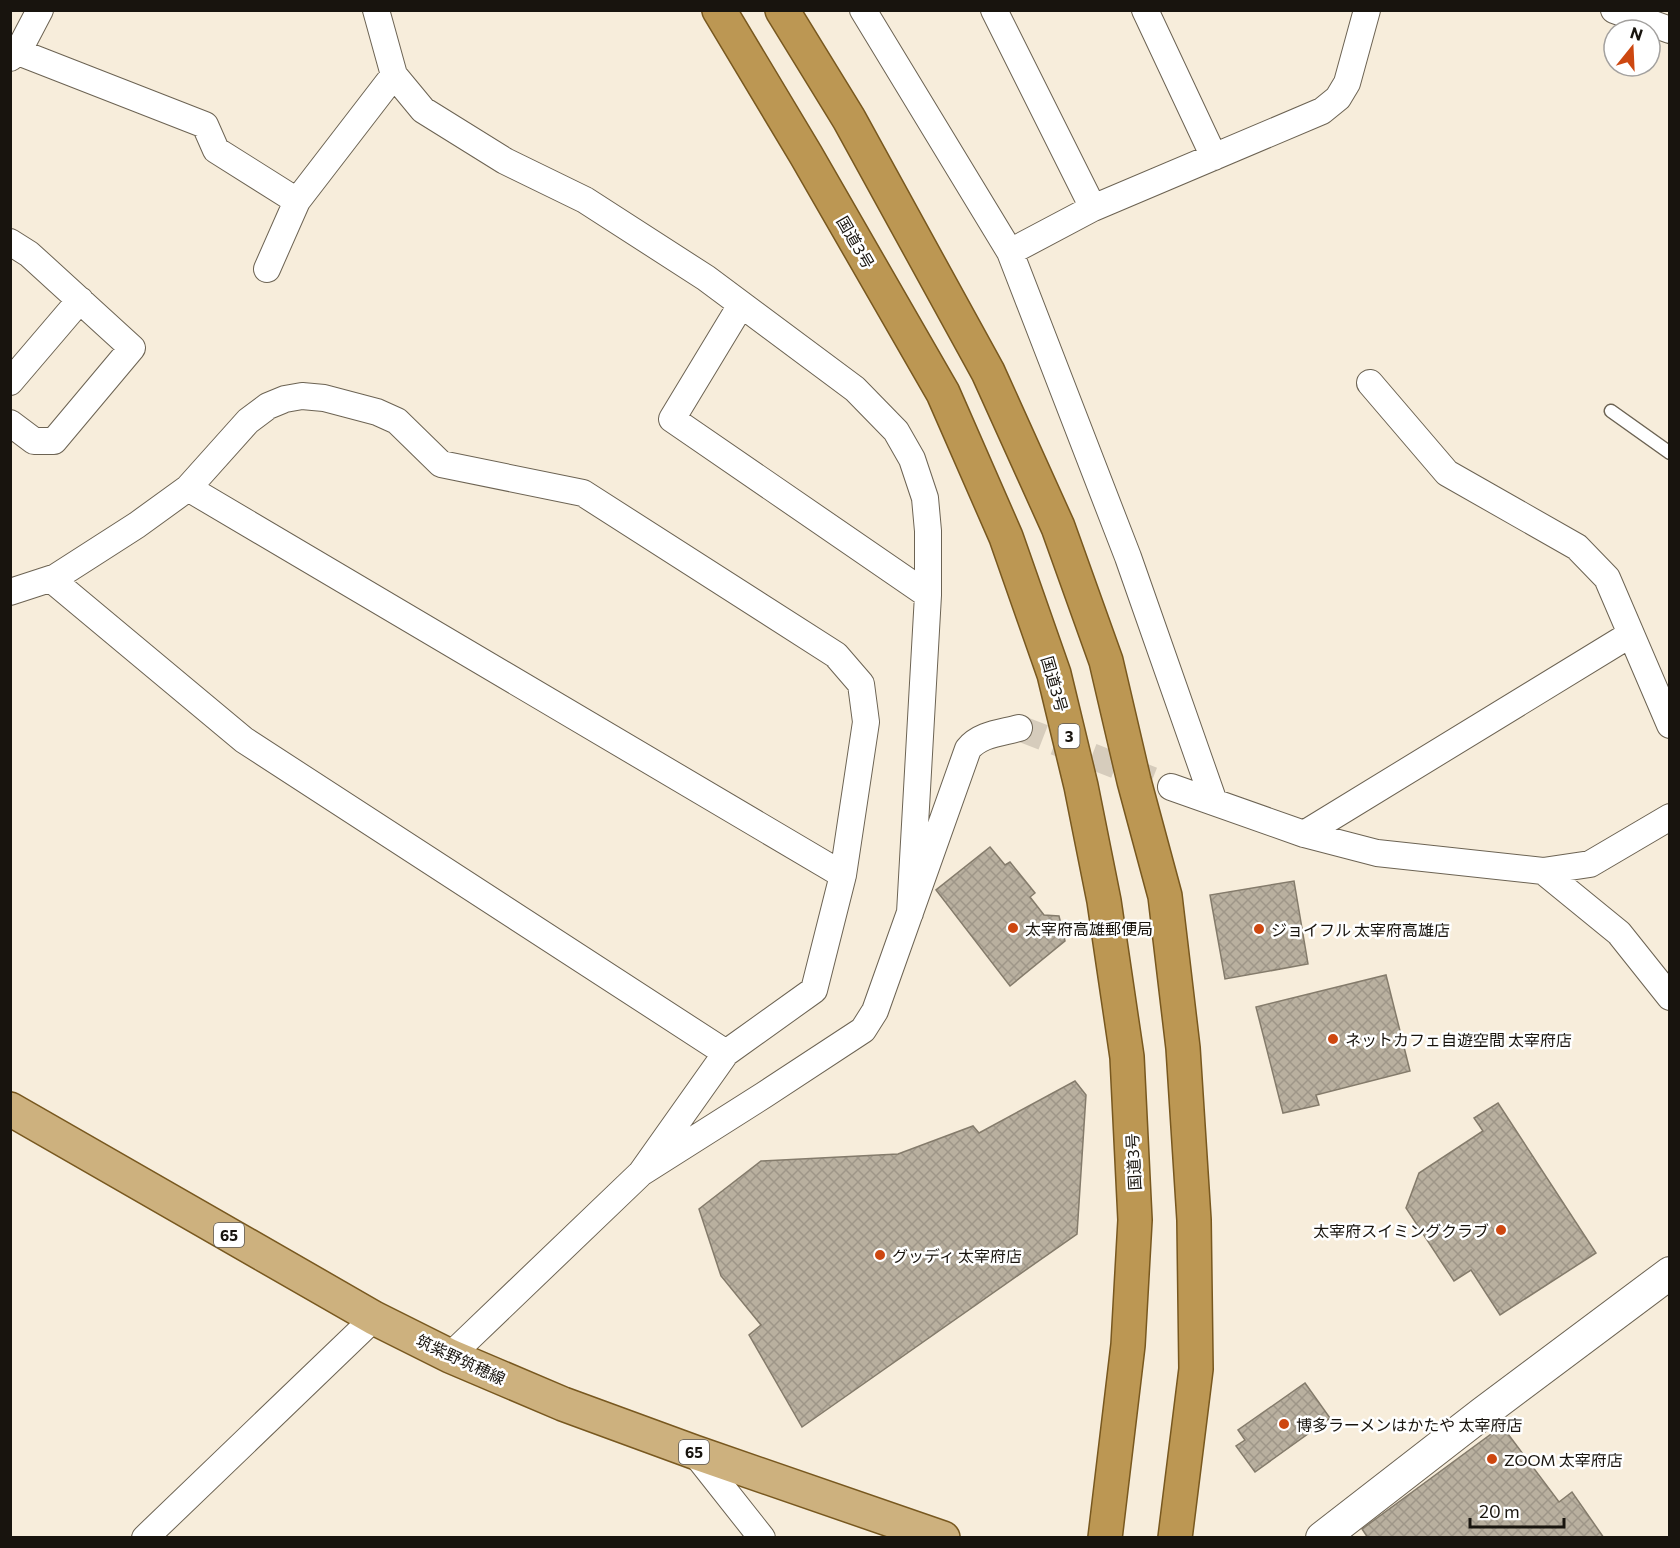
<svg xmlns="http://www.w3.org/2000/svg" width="1680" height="1548" font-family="Commissioner,'Noto Sans JP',sans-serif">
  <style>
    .building { fill: url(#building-cross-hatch); stroke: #847b6b; stroke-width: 1.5 }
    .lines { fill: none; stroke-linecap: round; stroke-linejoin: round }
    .minor-tunnel { stroke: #d6ccbc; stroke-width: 26; stroke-dasharray: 26 13; stroke-linecap: butt }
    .service-casing { stroke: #6c6353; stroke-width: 15 }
    .minor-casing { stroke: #6c6353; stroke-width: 28 }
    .tertiary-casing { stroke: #6c6353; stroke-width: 34 }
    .primary-casing { stroke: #78581f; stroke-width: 36 }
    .trunk-casing { stroke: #78581f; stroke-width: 36 }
    .service { stroke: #fff; stroke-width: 12 }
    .minor { stroke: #fff; stroke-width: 26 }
    .tertiary { stroke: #fff; stroke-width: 32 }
    .primary { stroke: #cdb17e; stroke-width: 33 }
    .trunk { stroke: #bc9753; stroke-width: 33 }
    .poi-dot { fill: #cd4710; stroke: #fff; stroke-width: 2 }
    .labels { text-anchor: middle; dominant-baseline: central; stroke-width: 5; stroke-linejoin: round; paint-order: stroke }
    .shield { fill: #fff; stroke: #5d5a56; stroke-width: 1.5 }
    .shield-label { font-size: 15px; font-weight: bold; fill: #18140e }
    .street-label { font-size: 16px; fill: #18140e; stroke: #fff }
    .poi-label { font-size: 16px; fill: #18140e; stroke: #fff; text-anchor: start }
  </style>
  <defs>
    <pattern id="building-cross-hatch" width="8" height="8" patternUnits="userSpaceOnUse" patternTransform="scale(1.5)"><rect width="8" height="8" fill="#b9b09f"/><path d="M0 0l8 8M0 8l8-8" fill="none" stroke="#9e9688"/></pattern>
  </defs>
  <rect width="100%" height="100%" fill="#f7eddb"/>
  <!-- building -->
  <path class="building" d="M990,847L1005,865L1010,862L1035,893L1030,897L1044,915L1059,916L1065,941L1010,986L936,890Z
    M1294,881L1308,964L1225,979L1210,895Z
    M1386,975L1410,1071L1316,1095L1319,1105L1283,1113L1256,1007Z
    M1075,1081L1086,1095L1077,1234L802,1427L749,1335L761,1325L721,1276L699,1209L761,1161L898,1154L973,1126L979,1133Z
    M1498,1103L1596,1253L1500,1315L1471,1270L1454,1281L1406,1208L1419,1173L1483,1131L1474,1118Z
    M1305,1383L1330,1418L1255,1472L1236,1446L1245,1440L1238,1430Z
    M1502,1426L1559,1502L1572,1492L1604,1538H1368L1362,1529Z"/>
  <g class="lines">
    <!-- minor-tunnel -->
    <path class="minor-tunnel" d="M1019,728L1171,787"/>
    <defs>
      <path id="service" d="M1611,411L1670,453"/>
      <path id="minor" d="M376,10L394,75L423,110L505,161L585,200L706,278L855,389L896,431L912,459L925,498L928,531V595L910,913
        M863,10L1010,252L1128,557L1214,802
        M994,10L1093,208
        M1145,10L1214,157
        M1614,10L1670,30
        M18,52L205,125L216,150L297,201L394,75
        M10,58L18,52L40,10
        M10,242L29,254L132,348L54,441H34L10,423
        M1010,252L1093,208L1322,111L1338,98L1347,83L1367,10
        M267,269L297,201
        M741,305L672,419L928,595
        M10,382L80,300
        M1370,383L1447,473L1577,547L1607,578L1670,725
        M188,488L843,875
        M51,579L244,740L726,1053
        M10,592L56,577L137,525L188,488L248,421L268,406L285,399L302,396L324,398L377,412L397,421L441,464L583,493L836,655L861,684L866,722L843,875L814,990L726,1053L641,1173
        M1171,787L1304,834L1377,853L1543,871L1590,864L1670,817
        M1304,834L1631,634
        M1543,871L1619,933L1670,997
        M450,1356L641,1173L764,1095L863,1030L875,1011L968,749C980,734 1001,733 1019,728
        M694,1452L762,1538
        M145,1538L374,1318"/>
      <path id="tertiary" d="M1322,1538L1483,1413L1670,1273"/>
      <path id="primary" d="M10,1109L374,1318L450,1356L563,1404L694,1452L943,1538"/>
      <path id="trunk" d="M719,10L806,155L943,393L1006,537L1054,674L1081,786L1104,901L1127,1057L1135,1220L1128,1345L1105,1538
        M782,10L849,119L988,372L1058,527L1106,661L1134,781L1165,896L1183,1048L1194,1220L1196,1369L1175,1538"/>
    </defs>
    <!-- service casing -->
    <use href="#service" class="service-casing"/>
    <!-- minor casing -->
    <use href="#minor" class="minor-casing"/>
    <!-- tertiary casing -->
    <use href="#tertiary" class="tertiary-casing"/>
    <!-- primary casing -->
    <use href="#primary" class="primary-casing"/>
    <!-- trunk casing -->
    <use href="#trunk" class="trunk-casing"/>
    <!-- service -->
    <use href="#service" class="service"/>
    <!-- minor -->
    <use href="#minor" class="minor"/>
    <!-- tertiary -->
    <use href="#tertiary" class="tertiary"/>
    <!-- primary -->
    <use href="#primary" class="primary"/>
    <!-- trunk -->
    <use href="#trunk" class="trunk"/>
  </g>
  <!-- markers -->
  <g class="poi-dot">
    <circle cx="1013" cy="928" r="6"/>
    <circle cx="1259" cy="929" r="6"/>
    <circle cx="1333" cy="1039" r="6"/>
    <circle cx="1501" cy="1230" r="6"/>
    <circle cx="880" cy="1255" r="6"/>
    <circle cx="1284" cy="1424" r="6"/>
    <circle cx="1492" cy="1459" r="6"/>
  </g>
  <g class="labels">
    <!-- shield labels -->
    <g class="shield">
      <rect x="1058.5" y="724" width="21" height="24" rx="4.5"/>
      <rect x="214" y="1223" width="30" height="24" rx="4.5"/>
      <rect x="679" y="1440" width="30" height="24" rx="4.5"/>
    </g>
    <g class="shield-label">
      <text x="1069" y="736">3</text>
      <text x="229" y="1235">65</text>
      <text x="694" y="1452">65</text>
    </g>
    <!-- street labels -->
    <g class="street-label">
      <text transform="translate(856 242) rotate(60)">国道3号</text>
      <text transform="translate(1055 684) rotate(74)">国道3号</text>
      <text transform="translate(1133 1162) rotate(-93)">国道3号</text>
      <text transform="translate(461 1359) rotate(25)">筑紫野筑穂線</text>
    </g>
    <!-- poi labels -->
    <g class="poi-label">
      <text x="1025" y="928">太宰府高雄郵便局</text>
      <text x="1271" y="929">ジョイフル 太宰府高雄店</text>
      <text x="1345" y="1039">ネットカフェ自遊空間 太宰府店</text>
      <text x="1489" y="1230" text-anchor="end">太宰府スイミングクラブ</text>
      <text x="892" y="1255">グッディ 太宰府店</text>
      <text x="1296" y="1424">博多ラーメンはかたや 太宰府店</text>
      <text x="1504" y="1459">ZOOM 太宰府店</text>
    </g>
  </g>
  <!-- border -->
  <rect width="1680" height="1548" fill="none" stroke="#18140e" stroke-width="24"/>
  <!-- north arrow -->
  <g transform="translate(1632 48) rotate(18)"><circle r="28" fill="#ffffff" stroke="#a3a19f" stroke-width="1.5"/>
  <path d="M0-4.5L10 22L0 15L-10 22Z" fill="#cd4710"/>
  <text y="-9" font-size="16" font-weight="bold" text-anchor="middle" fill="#18140e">N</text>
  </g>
  <!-- scale -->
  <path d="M1470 1518v9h94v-9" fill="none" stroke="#18140e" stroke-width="3"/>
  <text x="1479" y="1518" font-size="18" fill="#18140e" stroke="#ffffff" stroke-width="4.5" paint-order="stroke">20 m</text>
</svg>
